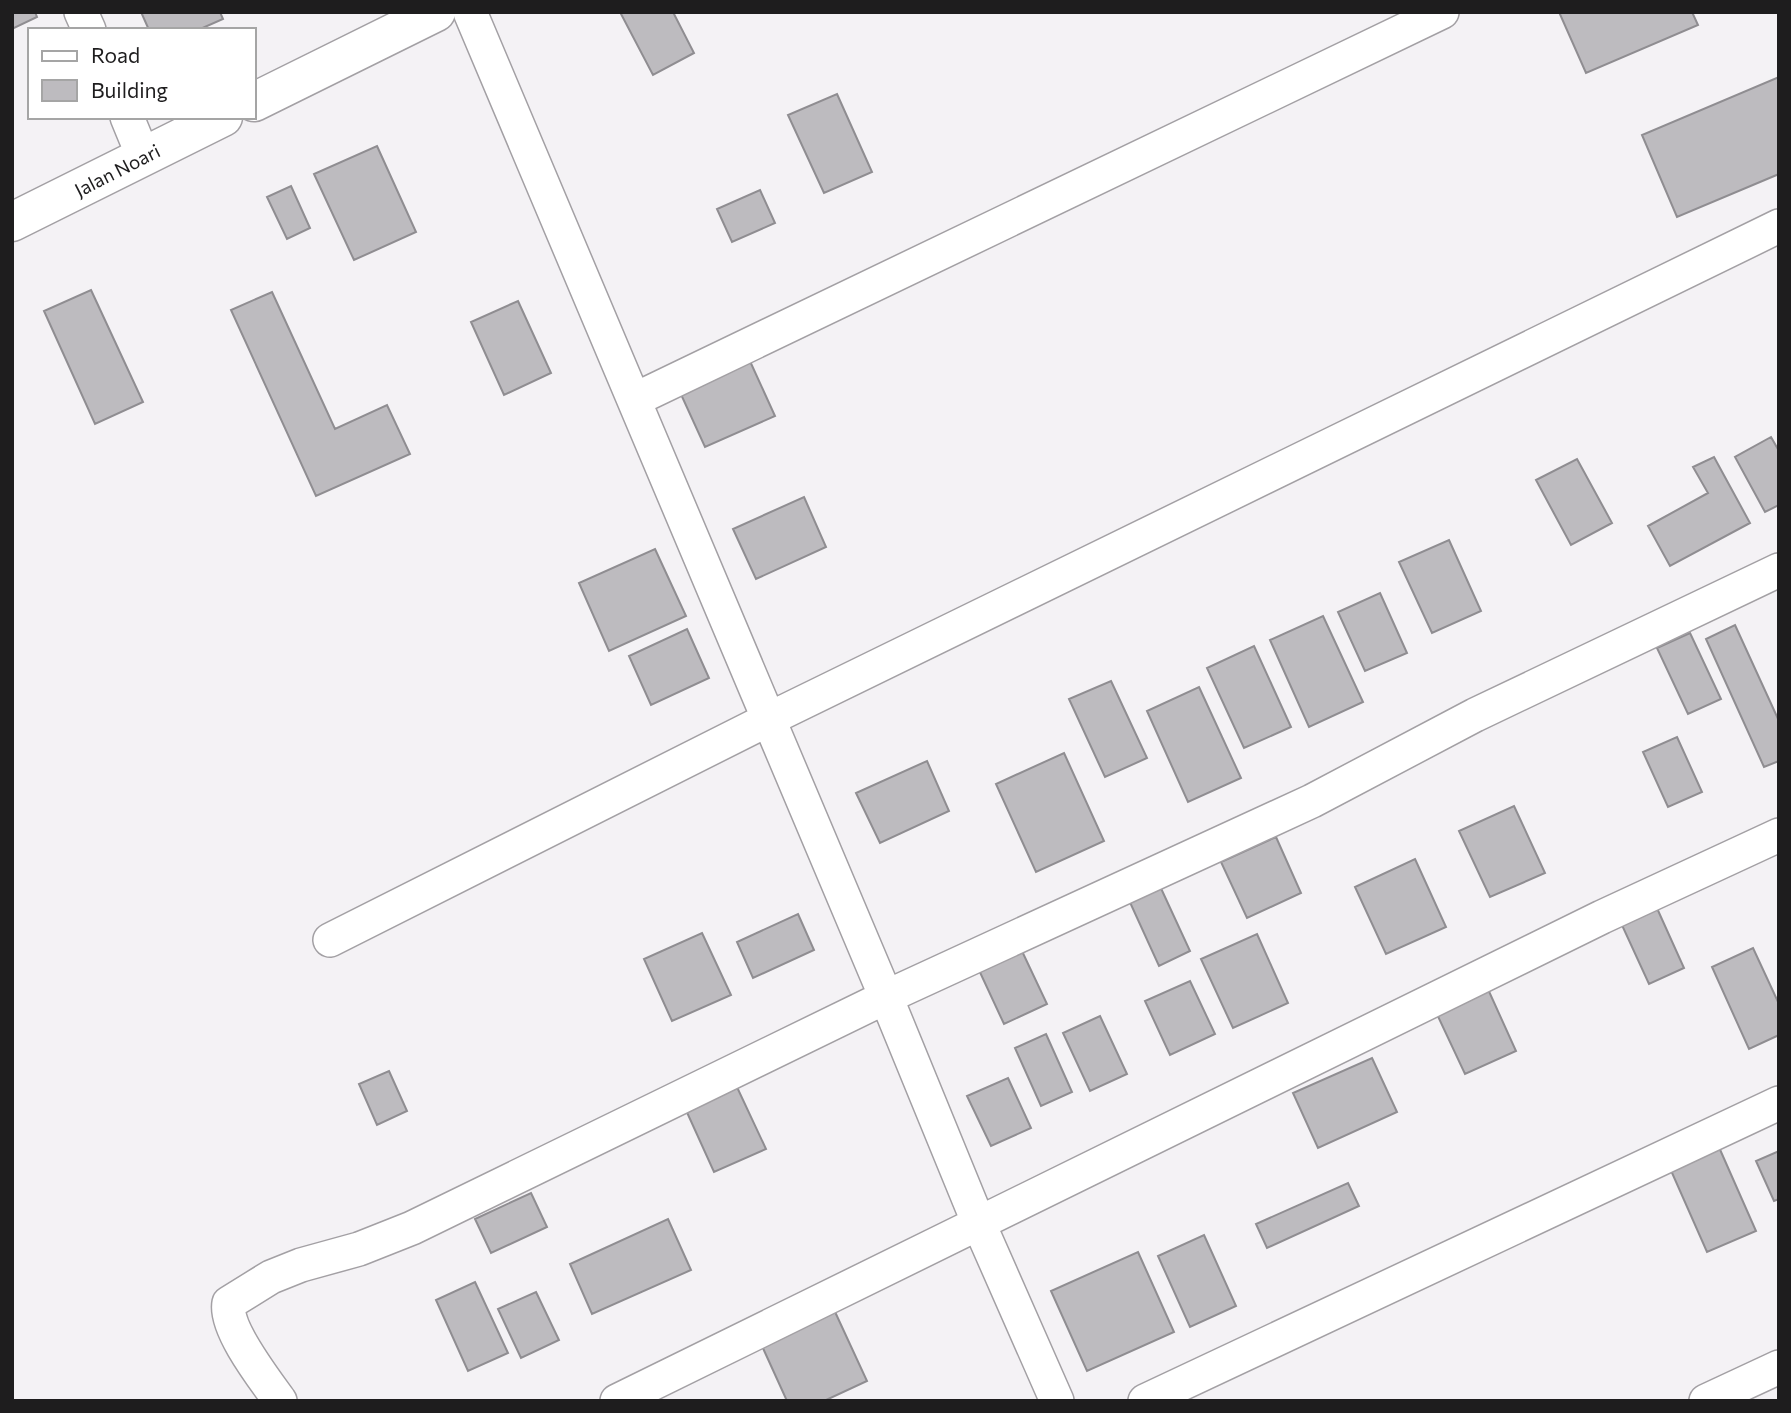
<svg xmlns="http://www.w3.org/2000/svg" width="1791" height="1413" font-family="Commissioner,sans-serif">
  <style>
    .building { fill: #bdbbbf; stroke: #8f8d91; stroke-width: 2 }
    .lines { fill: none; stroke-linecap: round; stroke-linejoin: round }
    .street-casing { stroke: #a3a0a4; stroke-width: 36 }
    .secondary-casing { stroke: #a3a0a4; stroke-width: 41 }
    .street { stroke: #fff; stroke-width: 33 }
    .secondary { stroke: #fff; stroke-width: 38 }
    .labels { text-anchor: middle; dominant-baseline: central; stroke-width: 7; stroke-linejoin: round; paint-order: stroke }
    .street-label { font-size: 19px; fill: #1e1d1e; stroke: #fff }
  </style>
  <rect width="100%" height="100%" fill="#f4f2f5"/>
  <!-- building -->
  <path class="building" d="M12,12H35L37,17L12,29Z
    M141,12H220L223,19L198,30H149Z
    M620,12H673L694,53L653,75Z
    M1559,12H1692L1698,25L1586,73Z
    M1779,77V174L1677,217L1642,135Z
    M837,94L872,172L824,193L788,115Z
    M377,146L416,232L354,260L314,174Z
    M291,186L310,228L287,239L267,197Z
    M760,190L775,223L732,242L717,209Z
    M91,290L143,402L95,424L44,311Z
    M272,292L335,429L387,405L410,454L316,496L231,310Z
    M518,301L551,373L504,395L471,322Z
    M749,359L775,416L705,447L679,390Z
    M1771,437L1779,451V505L1765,512L1735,457Z
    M1714,457L1750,523L1670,566L1648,526L1708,493L1693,467Z
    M1577,459L1612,523L1571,545L1536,480Z
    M804,497L826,547L756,579L733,529Z
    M1449,540L1481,611L1432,633L1399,562Z
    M655,549L686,616L609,651L579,583Z
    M1380,593L1407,653L1365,671L1338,612Z
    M1323,616L1363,702L1309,727L1270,640Z
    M1735,625L1779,721V761L1764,767L1706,639Z
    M687,629L709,678L651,705L629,656Z
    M1690,633L1721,699L1688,714L1657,648Z
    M1254,646L1291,727L1244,748L1207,668Z
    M1111,681L1147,758L1105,777L1069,699Z
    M1199,687L1241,778L1188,802L1147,711Z
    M1677,737L1702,792L1668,807L1643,752Z
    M1064,753L1104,841L1036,872L996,784Z
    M927,761L949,811L880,843L856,793Z
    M1514,806L1545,873L1490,897L1459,831Z
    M1276,837L1301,893L1247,918L1221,862Z
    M1415,859L1446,927L1386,954L1355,887Z
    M1159,884L1190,951L1159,966L1128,898Z
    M1656,906L1684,968L1649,984L1621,923Z
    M798,914L814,950L753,978L737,942Z
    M702,933L731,995L672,1021L644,959Z
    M1257,934L1288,1003L1233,1028L1201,959Z
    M1753,948L1779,1004V1035L1749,1049L1712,967Z
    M1021,949L1047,1004L1004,1024L978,968Z
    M1190,981L1215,1034L1170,1055L1145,1001Z
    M1487,987L1516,1051L1465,1074L1435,1010Z
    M1100,1016L1127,1074L1090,1091L1063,1033Z
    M1046,1034L1072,1092L1041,1106L1015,1048Z
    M1372,1058L1397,1112L1318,1148L1293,1093Z
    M389,1071L407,1111L377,1125L359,1084Z
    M1008,1078L1031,1128L991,1146L967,1096Z
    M736,1085L766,1149L714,1172L685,1108Z
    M1718,1145L1756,1231L1707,1252L1669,1166Z
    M1779,1151V1199L1774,1201L1756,1161Z
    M1348,1183L1359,1206L1267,1248L1256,1224Z
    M531,1193L547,1227L491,1253L475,1219Z
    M668,1219L691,1270L592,1314L570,1264Z
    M1204,1235L1236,1306L1190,1327L1158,1256Z
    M1138,1252L1174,1332L1087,1371L1051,1291Z
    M475,1282L508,1353L468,1371L436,1300Z
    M536,1292L559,1340L521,1358L498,1309Z
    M830,1301L867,1381L824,1401H787L757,1335Z"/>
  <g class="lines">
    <defs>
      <path id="street" d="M81,12L89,30
        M470,12L886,997L979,1224L1057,1401
        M127,117L143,156
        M634,400L1442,12
        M330,940L769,719L1779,226
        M280,1401C265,1380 224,1328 229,1303L271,1277L301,1265L359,1249L412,1228L886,997L1312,801L1475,715L1779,570
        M617,1401L1602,917L1779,835
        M1145,1401L1779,1103
        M1706,1401L1779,1367"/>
      <path id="secondary" d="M254,102L436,12
        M12,222L223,117"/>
    </defs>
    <!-- street casing -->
    <use href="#street" class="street-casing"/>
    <!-- secondary casing -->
    <use href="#secondary" class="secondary-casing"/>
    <!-- street -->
    <use href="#street" class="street"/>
    <!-- secondary -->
    <use href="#secondary" class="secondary"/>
  </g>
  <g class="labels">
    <!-- street labels -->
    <g class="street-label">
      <text transform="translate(117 170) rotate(-27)">Jalan Noari</text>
    </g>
  </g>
  <!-- border -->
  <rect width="1791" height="1413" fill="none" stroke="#1e1d1e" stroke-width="28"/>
  <!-- legend -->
  <rect x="28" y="28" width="228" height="91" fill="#ffffff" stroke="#a5a5a5" stroke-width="2"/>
  <rect x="42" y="51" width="35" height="10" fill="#ffffff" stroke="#a5a5a5" stroke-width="2"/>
  <text x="91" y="63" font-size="21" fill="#1e1d1e">Road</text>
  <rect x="42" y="80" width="35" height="21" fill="#bdbbbf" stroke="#a5a5a5" stroke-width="2"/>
  <text x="91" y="98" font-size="21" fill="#1e1d1e">Building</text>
</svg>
